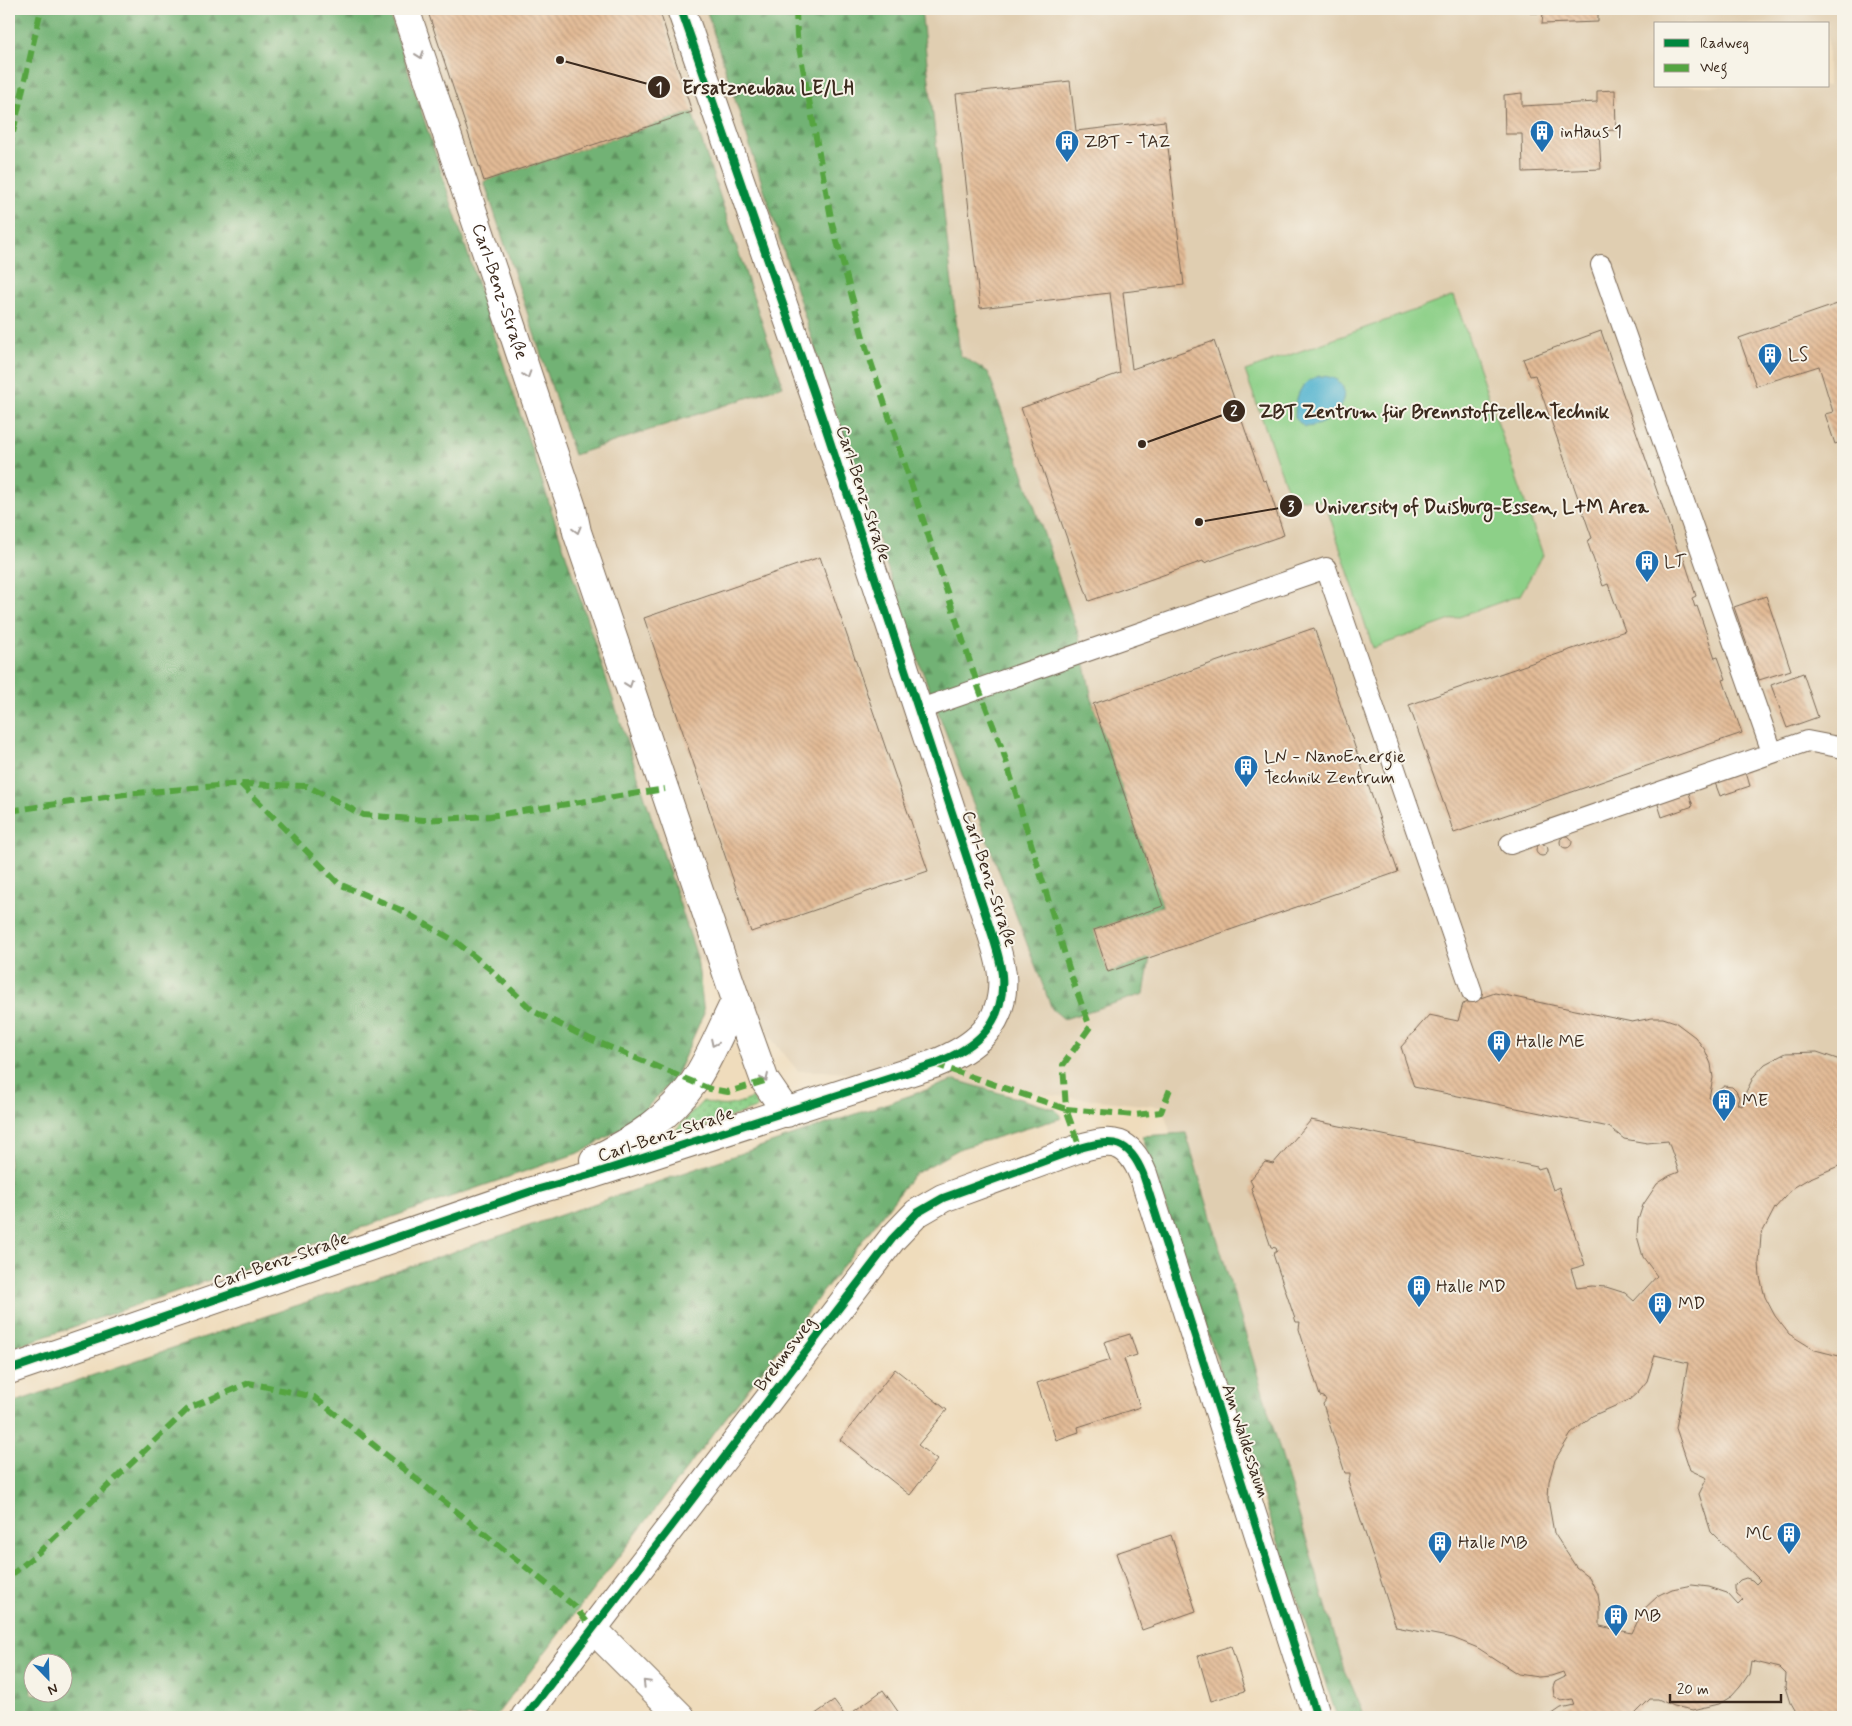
<svg xmlns="http://www.w3.org/2000/svg" width="1852" height="1726" font-family="Mynerve,sans-serif">
  <style>
    .built { fill: #e0ceb1; fill-rule: evenodd }
    .grass { fill: url(#grass-dots); stroke: #647d53 }
    .forest { fill: url(#forest-firs); stroke: #566e49; fill-rule: evenodd }
    .green { fill: #8dd088; stroke: #647d53 }
    .water { fill: #50b2cf; stroke: #466e76 }
    .building { fill: url(#building-back-hatch); fill-rule: evenodd }
    .lines { fill: none; stroke-linecap: round; stroke-linejoin: round }
    .service-casing { stroke: #7a6855; stroke-width: 22 }
    .minor-casing { stroke: #7a6855; stroke-width: 30 }
    .tertiary-casing { stroke: #7a6855; stroke-width: 30 }
    .service { stroke: #fff; stroke-width: 20 }
    .minor { stroke: #fff; stroke-width: 28 }
    .tertiary { stroke: #fff; stroke-width: 28 }
    .quiet { stroke: #54a441; stroke-width: 6; stroke-dasharray: 12 6; stroke-linecap: butt }
    .cycleway-casing { stroke: #f7f3e8; stroke-width: 11 }
    .cycleway { stroke: #00873e; stroke-width: 8 }
    .oneway { stroke: #a79f9a }
    .labels { text-anchor: middle; dominant-baseline: central; stroke-width: 4; stroke-linejoin: round; paint-order: stroke }
    .poi-label { font-size: 18px; fill: #3b2a1e; stroke: #f7f3e8; text-anchor: start }
    .street-label { font-size: 18px; fill: #3b2a1e; stroke: #f7f3e8 }
    .leader { fill: none; stroke: #3b2a1e; stroke-width: 2 }
    .callout-dot { fill: #3b2a1e; stroke: #f7f3e8; stroke-width: 2 }
    .mark-label { font-size: 15px; text-anchor: middle; font-weight: bold; fill: #fff }
    .callout-label { font-size: 19px; text-anchor: middle; font-weight: bold; fill: #3b2a1e; stroke: #f7f3e8; stroke-width: 4; stroke-linejoin: round; paint-order: stroke }
  </style>
  <defs>
    <pattern id="grass-dots" width="8" height="8" patternUnits="userSpaceOnUse" patternTransform="scale(1.25)"><rect width="8" height="8" fill="#8dd088"/><path d="M2 2h.1M6 6h.1" fill="none" stroke="#74a96f" stroke-width="1.8" stroke-linecap="round"/></pattern>
    <pattern id="forest-firs" width="22" height="20" patternUnits="userSpaceOnUse" patternTransform="scale(1.25)"><rect width="22" height="20" fill="#72b274"/><path d="M5 1l3.5 6h-7zM16 11l3.5 6h-7z" fill="#5f915f"/></pattern>
    <pattern id="building-back-hatch" width="6" height="6" patternUnits="userSpaceOnUse" patternTransform="scale(1.25)"><rect width="6" height="6" fill="#e3bb96"/><path d="M-1 5l2 2M0 0l6 6M5-1l2 2" fill="none" stroke="#b9987a"/></pattern>
  </defs>
  <rect width="100%" height="100%" fill="#f7f3e8"/>
  <filter id="ink" filterUnits="userSpaceOnUse"><feTurbulence type="fractalNoise" baseFrequency=".02" numOctaves="2"/><feDisplacementMap in="SourceGraphic" scale="10" xChannelSelector="R" yChannelSelector="G"/><feConvolveMatrix kernelMatrix="1 2 1 2 8 2 1 2 1" color-interpolation-filters="sRGB"/></filter>
  <filter id="wash" filterUnits="userSpaceOnUse"><feTurbulence type="fractalNoise" baseFrequency=".0096" numOctaves="4" result="noise"/><feDisplacementMap in="SourceGraphic" scale="20" xChannelSelector="R" yChannelSelector="G"/><feGaussianBlur stdDeviation="1.12" result="paint"/><feColorMatrix in="noise" values="0 0 0 0 0 0 0 0 0 0 0 0 0 0 0 0 0 1.4 0 .05"/><feComposite in="paint" operator="in"/></filter>
  <g filter="url(#wash)">
    <rect width="100%" height="100%" fill="#efdcbc"/>
    <!-- built -->
    <path class="built" d="M388,9H1843V1717H1365L1345,1670L1162,1107L824,1071H798L769,1036L697,957ZM1656,24H1828V86H1656Z"/>
    <!-- grass -->
    <path class="grass" d="M753,1098L758,1107L682,1135L677,1132V1128L703,1101C725,1109 732,1105 753,1098Z"/>
    <!-- forest -->
    <path class="forest" d="M9,9H388L697,957L704,1013L675,1078L635,1120L584,1151L9,1349Z
      M706,9H921L960,355L988,372L1079,636L1093,704L1163,906L1094,930L1108,972L1150,957L1144,994L1064,1019L1052,1009L920,665L838,420Z
      M692,112L783,386L574,455L484,181Z
      M955,1080L1055,1109L1062,1118L961,1148L913,1175L495,1717H9V1404ZM32,1664H62V1694H32Z
      M1186,1133L1345,1670L1365,1717H1337L1142,1136Z"/>
    <!-- green -->
    <path class="green" d="M1454,296L1543,555L1520,595L1373,648L1325,502L1290,497L1245,371Z"/>
    <!-- water -->
    <path class="water" d="M1319,376C1364,376 1341,427 1304,427L1295,418C1295,398 1299,382 1319,376Z"/>
    <g id="blocks">
      <!-- building -->
      <path class="building" d="M427,9H659L692,112L484,181Z
        M1530,9H1598V22L1542,24L1543,13H1530Z
        M1070,81L1076,131L1165,121L1184,285L1123,292L1132,369L1214,341L1263,481L1266,480L1284,535L1204,563L1203,561L1089,601L1021,408L1120,373L1110,293L980,308L956,94Z
        M1615,90L1616,130L1599,131L1601,169L1523,172L1522,134H1505L1504,95L1522,93V106L1597,102V91Z
        M1843,302V441L1835,444L1825,414L1833,412L1819,366L1756,386L1739,338Z
        M1601,331L1679,554L1682,553L1696,596L1692,598L1695,607L1697,606L1715,658L1718,657L1726,679L1723,680L1742,733L1454,833L1409,705L1625,631L1608,584L1603,586L1587,541L1592,538L1535,375L1530,376L1523,359Z
        M820,557L928,871L751,932L644,618Z
        M1766,596L1791,670L1759,680L1734,607Z
        M1314,628L1398,872L1108,972L1094,930L1163,906L1093,704Z
        M1803,673L1818,717L1787,728L1771,685Z
        M1745,769L1750,786L1720,796L1714,780Z
        M1688,790L1693,806L1662,817L1657,801Z
        M1560 842a6 6 0 1 1 12 0a6 6 0 1 1-12 0Z
        M1536 850a6 6 0 1 1 12 0a6 6 0 1 1-12 0Z
        M1495,993L1632,1022L1652,1018H1663L1675,1022L1695,1037L1705,1050L1711,1064L1713,1078L1709,1098L1716,1099L1718,1091L1724,1086L1732,1087L1736,1091L1739,1098L1737,1104L1742,1106L1745,1094L1754,1076L1765,1064L1786,1053L1817,1052L1840,1060L1843,1064V1162L1841,1165L1808,1179L1793,1188L1775,1208L1761,1235L1759,1263L1760,1277L1765,1297L1775,1316L1789,1334L1815,1350L1843,1357V1717H1798L1790,1703L1785,1687L1786,1674L1780,1668L1751,1661L1749,1674L1740,1687L1732,1696L1719,1704L1693,1710L1673,1706L1658,1699H1650L1632,1717H1548L1561,1708L1574,1705L1572,1699L1561,1701L1554,1696L1553,1687L1555,1682L1565,1677L1563,1672L1551,1676L1538,1677L1518,1674L1478,1648L1453,1638L1396,1627L1348,1481L1350,1477V1473H1345L1323,1404L1326,1400L1324,1397L1320,1396L1299,1329L1300,1322H1296L1273,1254L1277,1251L1276,1248L1271,1247L1251,1188L1253,1186L1250,1180L1265,1162L1273,1164L1311,1120L1537,1167L1538,1169L1545,1167L1553,1190L1559,1187L1585,1265L1571,1269L1577,1288L1592,1286L1606,1287L1625,1293L1634,1301L1657,1276L1643,1257L1637,1236L1638,1220L1643,1205L1657,1184L1669,1176L1679,1172L1668,1141L1647,1143L1624,1139L1609,1127L1414,1087L1401,1047L1429,1015L1458,1021L1463,1004ZM1655,1355L1688,1363L1676,1428L1690,1470L1707,1478L1699,1494L1711,1532L1760,1580L1756,1584L1752,1580L1746,1578L1740,1580L1735,1585V1589L1737,1595L1743,1600L1738,1605L1727,1593L1709,1587L1692,1585L1672,1589L1658,1596L1643,1610L1632,1633L1600,1626V1608L1598,1594L1589,1577L1576,1567L1554,1533L1548,1499L1549,1481L1555,1460L1571,1434L1592,1416L1629,1400L1637,1393L1647,1381Z
        M1130,1334L1137,1355L1124,1359L1140,1407L1078,1427L1079,1432L1056,1440L1037,1383L1110,1360L1104,1342Z
        M895,1369L947,1410L918,1445L937,1460L910,1495L840,1440Z
        M1171,1535L1196,1611L1142,1630L1116,1553Z
        M1231,1646L1245,1691L1211,1701L1198,1656Z
        M883,1690L899,1713L893,1717H811L834,1701L846,1717Z"/>
    </g>
  </g>
  <g filter="url(#ink)">
    <use href="#blocks" fill-opacity="0" stroke="#7a6855" stroke-width="1"/>
    <g class="lines">
      <defs>
        <path id="service" d="M1601,265L1772,752
          M918,710L1326,568L1472,992
          M1510,844L1807,741L1843,748"/>
        <path id="minor" d="M593,1629L681,1717
          M525,1717L892,1239L917,1213L943,1198L1080,1148C1113,1138 1129,1140 1143,1174L1317,1717"/>
        <g id="tertiary">
          <path id="s1" d="M405,9L572,508L577,532L736,1000L765,1081L787,1113"/>
          <path d="M594,1160C633,1141 669,1118 694,1082C711,1057 722,1027 736,1000"/>
          <path d="M9,1370L532,1191L593,1174L934,1064C975,1048 1006,1024 1002,975C1000,955 992,935 986,916L824,423L681,9"/>
        </g>
      </defs>
      <!-- service casing -->
      <use href="#service" class="service-casing"/>
      <!-- minor casing -->
      <use href="#minor" class="minor-casing"/>
      <!-- tertiary casing -->
      <use href="#tertiary" class="tertiary-casing"/>
      <!-- service -->
      <use href="#service" class="service"/>
      <!-- minor -->
      <use href="#minor" class="minor"/>
      <!-- tertiary -->
      <use href="#tertiary" class="tertiary"/>
      <!-- quiet -->
      <path class="quiet" d="M796,9L797,36L832,223L864,341L979,689L1003,751L1072,978L1090,1027L1063,1065L1066,1109L1135,1115L1161,1112L1170,1089
        M9,150L41,9
        M241,784L339,884L401,910L455,941L491,970L533,1011L583,1036L710,1089L728,1092L765,1081
        M9,811L125,794L241,784L307,786L363,815L424,820L490,816L665,789
        M934,1064L1066,1109L1080,1148
        M9,1577L39,1552L189,1408L249,1383L314,1397L573,1605L593,1629"/>
      <defs>
        <path id="cycleway" d="M9,1370L532,1191L593,1174L934,1064C975,1048 1006,1024 1002,975C1000,955 992,935 986,916L824,423L681,9
          M525,1717L892,1239L917,1213L943,1198L1080,1148C1113,1138 1129,1140 1143,1174L1317,1717"/>
      </defs>
      <!-- cycleway casing -->
      <use href="#cycleway" class="cycleway-casing"/>
      <!-- cycleway -->
      <use href="#cycleway" class="cycleway"/>
    </g>
    <!-- one-way arrows -->
    <defs><path id="oneway-chevron" d="M-2-3.5L2.5 0L-2 3.5" fill="none" stroke-width="1.6" stroke-linecap="round" stroke-linejoin="round" transform="scale(1.25)"/></defs>
    <g class="oneway">
      <use href="#oneway-chevron" transform="translate(420 55) rotate(71)"/>
      <use href="#oneway-chevron" transform="translate(527 375) rotate(72)"/>
      <use href="#oneway-chevron" transform="translate(577 530) rotate(75)"/>
      <use href="#oneway-chevron" transform="translate(629 684) rotate(71)"/>
      <use href="#oneway-chevron" transform="translate(714 1043) rotate(116)"/>
      <use href="#oneway-chevron" transform="translate(765 1078) rotate(65)"/>
      <use href="#oneway-chevron" transform="translate(646 1683) rotate(-135)"/>
    </g>
  </g>
  <!-- icons -->
  <defs>
    <symbol id="building-pin" viewBox="-11 -11 22 30"><path d="M0 17L-7.5 6A9.5 9.5 0 1 1 7.5 6Z" fill="#1f6fb2" stroke="#f7f3e8"/><path d="M-4-6H4V6H1V3H-1V6H-4ZM-2.5-4.3h1.7v1.8h-1.7ZM.8-4.3h1.7v1.8H.8ZM-2.5-1h1.7V.8h-1.7ZM.8-1h1.7V.8H.8Z" fill="#fff"/></symbol>
  </defs>
  <g fill-rule="evenodd">
    <use href="#building-pin" x="1528" y="118" width="28" height="38"/>
    <use href="#building-pin" x="1053" y="128" width="28" height="38"/>
    <use href="#building-pin" x="1756" y="341" width="28" height="38"/>
    <use href="#building-pin" x="1633" y="548" width="28" height="38"/>
    <use href="#building-pin" x="1232" y="753" width="28" height="38"/>
    <use href="#building-pin" x="1485" y="1028" width="28" height="38"/>
    <use href="#building-pin" x="1710" y="1087" width="28" height="38"/>
    <use href="#building-pin" x="1405" y="1273" width="28" height="38"/>
    <use href="#building-pin" x="1646" y="1290" width="28" height="38"/>
    <use href="#building-pin" x="1775" y="1520" width="28" height="38"/>
    <use href="#building-pin" x="1426" y="1529" width="28" height="38"/>
    <use href="#building-pin" x="1602" y="1602" width="28" height="38"/>
  </g>
  <g class="labels">
    <!-- poi labels -->
    <g class="poi-label">
      <text x="1560" y="132">inHaus 1</text>
      <text x="1084" y="142">ZBT - TAZ</text>
      <text x="1788" y="355">LS</text>
      <text x="1664" y="562">LT</text>
      <text x="1264" y="757">LN - NanoEnergie<tspan x="1264" dy="21">Technik Zentrum</tspan></text>
      <text x="1516" y="1042">Halle ME</text>
      <text x="1742" y="1101">ME</text>
      <text x="1436" y="1287">Halle MD</text>
      <text x="1678" y="1304">MD</text>
      <text x="1772" y="1534" text-anchor="end">MC</text>
      <text x="1458" y="1543">Halle MB</text>
      <text x="1634" y="1616">MB</text>
    </g>
    <!-- street labels -->
    <g class="street-label">
      <text stroke="none"><textPath href="#s1" startOffset="298">Carl-Benz-Straße</textPath></text>
      <text transform="translate(863 494) rotate(72)">Carl-Benz-Straße</text>
      <text transform="translate(989 879) rotate(72)">Carl-Benz-Straße</text>
      <text transform="translate(666 1135) rotate(-18)">Carl-Benz-Straße</text>
      <text transform="translate(281 1261) rotate(-19)">Carl-Benz-Straße</text>
      <text transform="translate(785 1354) rotate(-53)">Brehmsweg</text>
      <text transform="translate(1245 1441) rotate(72)">Am Waldessaum</text>
    </g>
  </g>
  <!-- callouts -->
  <path class="leader" d="M560 60L659 87M1142 444L1234 411M1199 522L1291 506"/>
  <g class="callout-dot">
    <circle cx="560" cy="60" r="5"/>
    <circle cx="1142" cy="444" r="5"/>
    <circle cx="1199" cy="522" r="5"/>
    <circle cx="659" cy="87" r="12"/>
    <circle cx="1234" cy="411" r="12"/>
    <circle cx="1291" cy="506" r="12"/>
  </g>
  <g class="mark-label">
    <text x="659" y="93">1</text>
    <text x="1234" y="416">2</text>
    <text x="1291" y="512">3</text>
  </g>
  <g class="callout-label">
    <text x="768" y="94">Ersatzneubau LE/LH</text>
    <text x="1434" y="418">ZBT Zentrum für BrennstoffzellenTechnik</text>
    <text x="1482" y="513">University of Duisburg-Essen, L+M Area</text>
  </g>
  <!-- margin -->
  <rect width="1852" height="1726" fill="none" stroke="#f7f3e8" stroke-width="30"/>
  <!-- legend -->
  <rect x="1654" y="22" width="175" height="65" fill="#f7f3e8" stroke="#aca397"/>
  <rect x="1664" y="39" width="25" height="8" fill="#00873e" stroke="#aca397"/>
  <text x="1700" y="48" font-size="15" fill="#3b2a1e">Radweg</text>
  <rect x="1664" y="64" width="25" height="8" fill="#54a441" stroke="#aca397"/>
  <text x="1700" y="72" font-size="15" fill="#3b2a1e">Weg</text>
  <!-- north arrow -->
  <g transform="translate(48 1678) rotate(157)"><circle r="24" fill="#f7f3e8" stroke="#aca397"/>
  <path d="M0-4L9 19L0 12L-9 19Z" fill="#1f6fb2"/>
  <text y="-8" font-size="14" font-weight="bold" text-anchor="middle" fill="#3b2a1e">N</text>
  </g>
  <!-- scale -->
  <path d="M1670 1694v8h111v-8" fill="none" stroke="#3b2a1e" stroke-width="2.5"/>
  <text x="1677" y="1694" font-size="15" fill="#3b2a1e" stroke="#f7f3e8" stroke-width="4" paint-order="stroke">20 m</text>
</svg>
